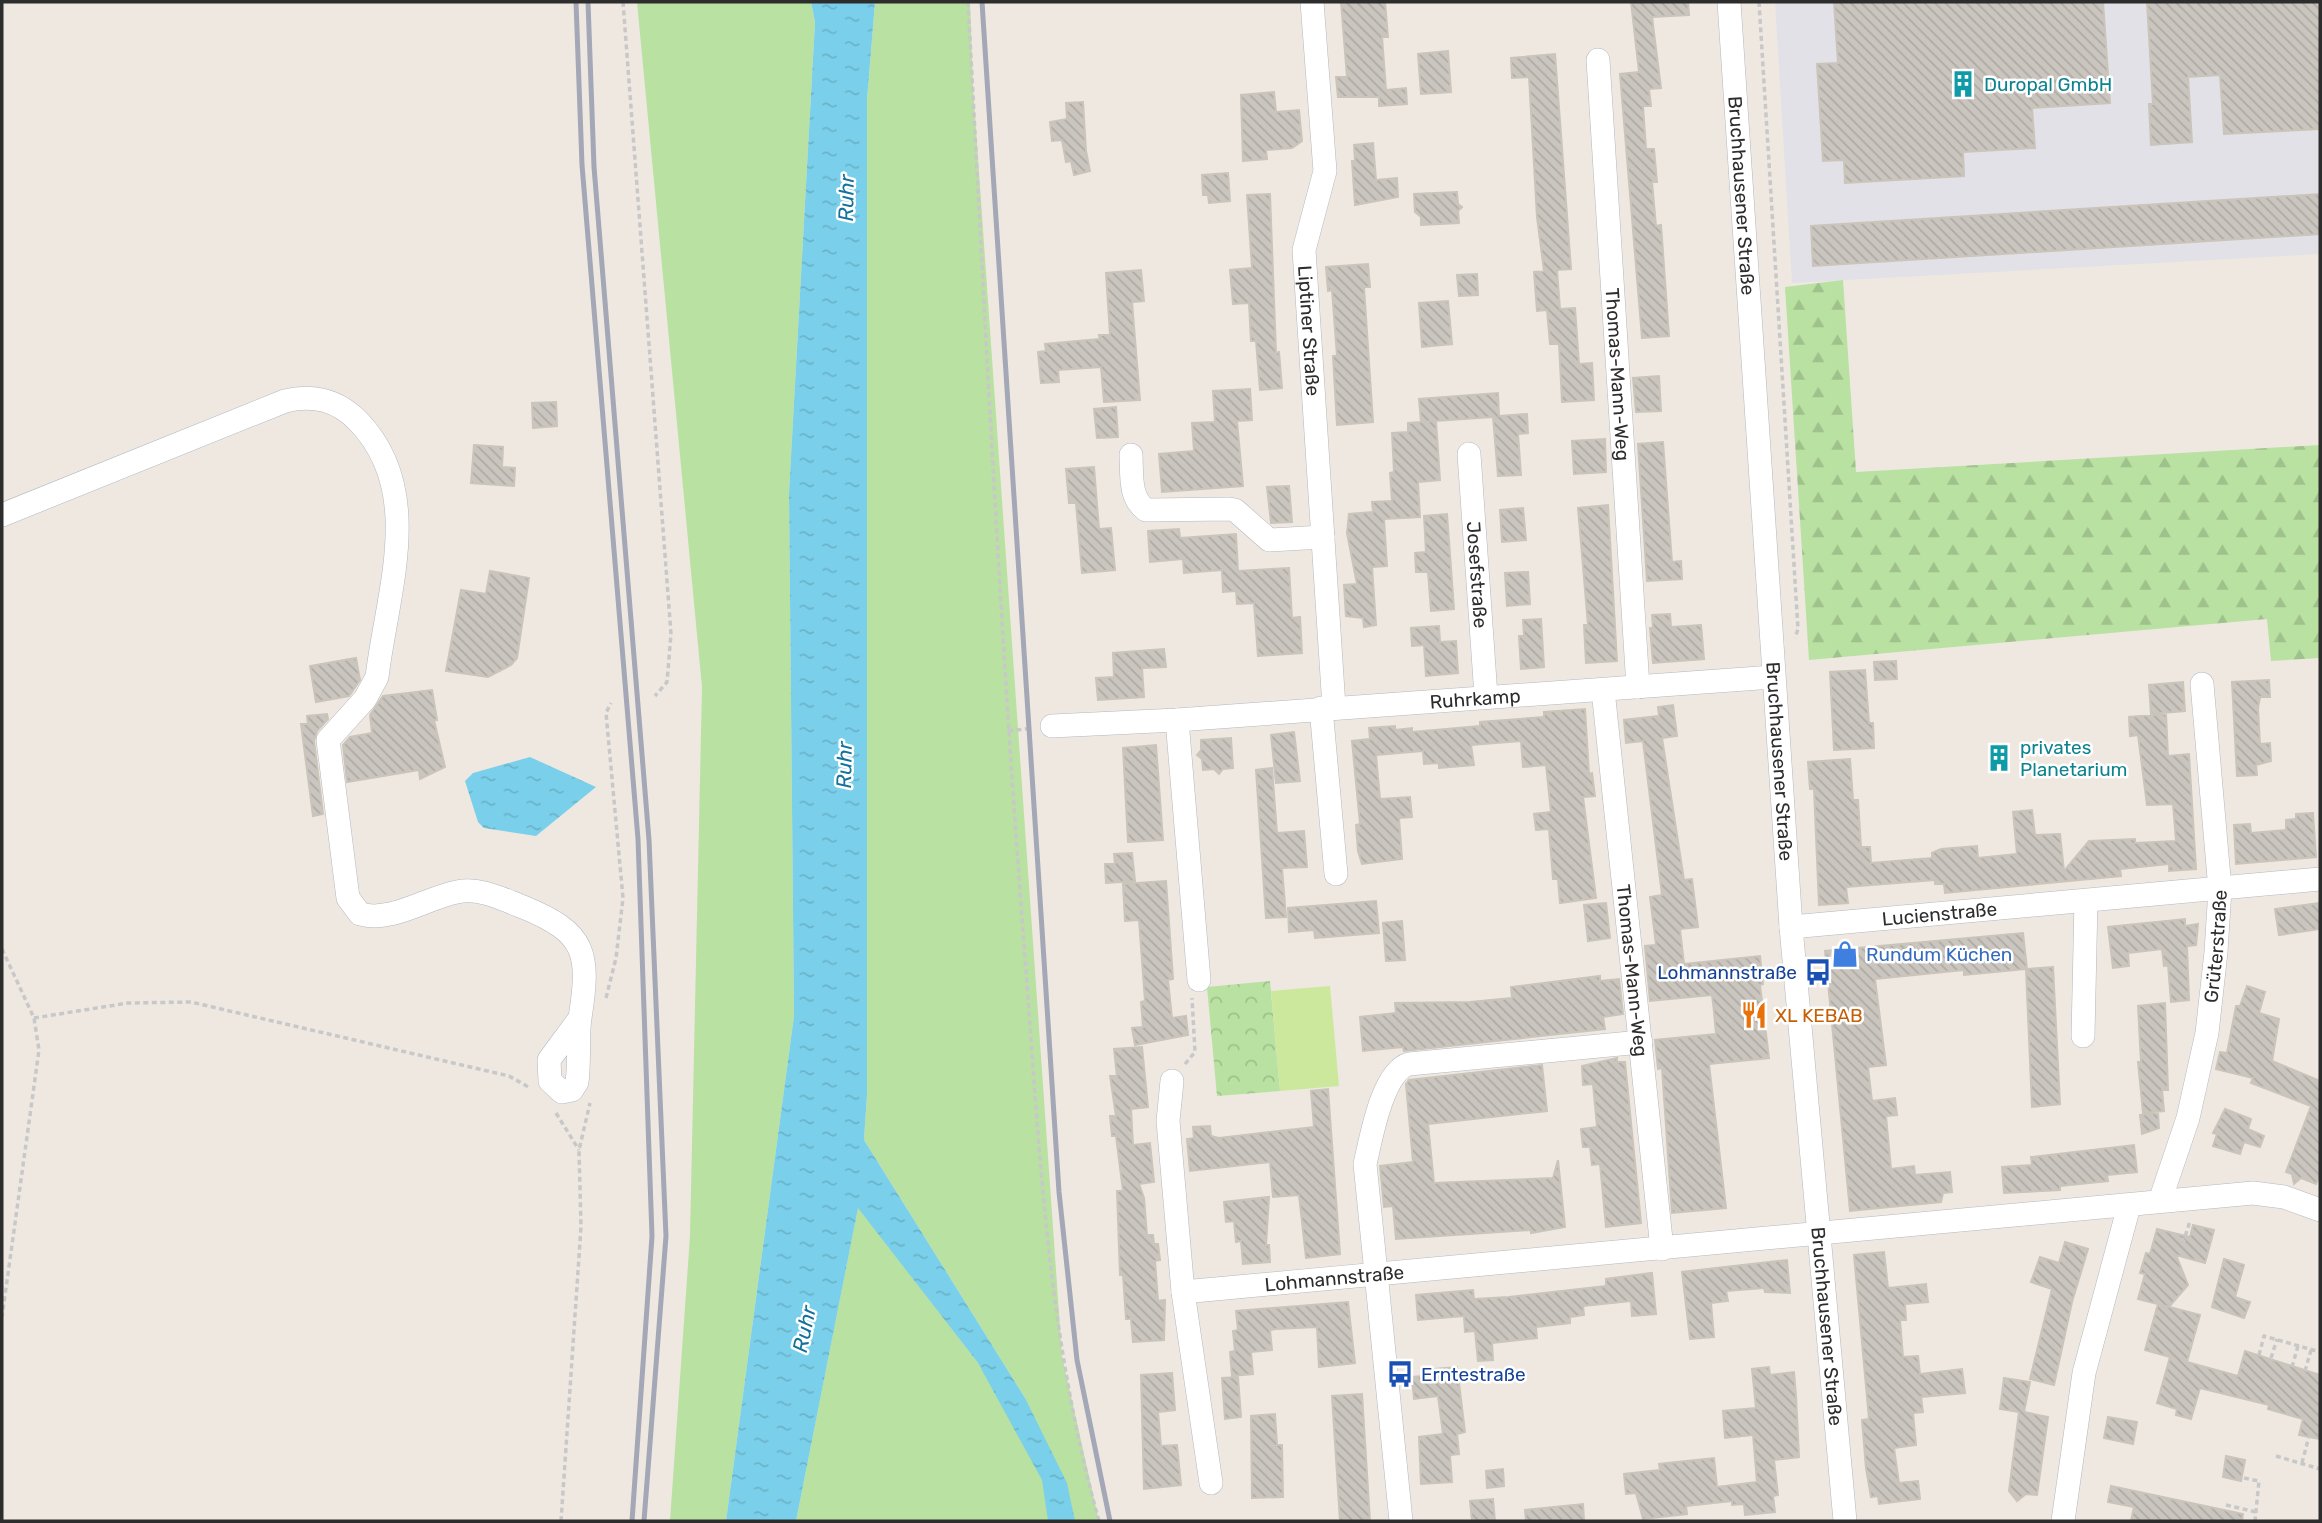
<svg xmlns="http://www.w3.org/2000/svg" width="2322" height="1523" font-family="Rubik,sans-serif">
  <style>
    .industrial { fill: #e2e1e7 }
    .grass { fill: #b9e1a1 }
    .forest { fill: url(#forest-firs) }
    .park { fill: url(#park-crowns) }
    .pitch { fill: #cbe89d }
    .water { fill: url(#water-ripples) }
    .building { fill: url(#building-back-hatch); stroke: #cac4ba; stroke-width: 2 }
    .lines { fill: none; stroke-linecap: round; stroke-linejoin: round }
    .minor-casing { stroke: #b4b7c0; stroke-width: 24 }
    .path { stroke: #c8c8c8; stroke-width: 3.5; stroke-dasharray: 5 3.5; stroke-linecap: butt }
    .minor { stroke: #fff; stroke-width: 23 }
    .rail { stroke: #a3a7b6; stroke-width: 5 }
    .labels { text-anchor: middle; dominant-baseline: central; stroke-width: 5; stroke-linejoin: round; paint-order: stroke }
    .culture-label { font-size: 19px; fill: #0d838f; stroke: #fff; text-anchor: start }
    .street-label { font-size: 19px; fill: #2d2d2d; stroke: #fff }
    .shop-label { font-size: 19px; fill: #366cbe; stroke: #fff; text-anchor: start }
    .transit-label { font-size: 19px; fill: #164399; stroke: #fff; text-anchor: end }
    .food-label { font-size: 19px; fill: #c56008; stroke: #fff; text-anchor: start }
    .water-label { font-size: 21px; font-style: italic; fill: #14729b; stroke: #fff }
  </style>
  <defs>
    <pattern id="forest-firs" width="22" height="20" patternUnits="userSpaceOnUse" patternTransform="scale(1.75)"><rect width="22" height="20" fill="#b9e1a1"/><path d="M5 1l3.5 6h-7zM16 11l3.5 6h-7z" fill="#9fc18b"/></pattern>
    <pattern id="park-crowns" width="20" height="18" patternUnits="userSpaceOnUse" patternTransform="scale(1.75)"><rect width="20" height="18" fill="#b9e1a1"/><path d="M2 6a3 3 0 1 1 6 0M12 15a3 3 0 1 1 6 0" fill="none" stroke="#9fc18b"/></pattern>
    <pattern id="water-ripples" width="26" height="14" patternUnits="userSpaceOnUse" patternTransform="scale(1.75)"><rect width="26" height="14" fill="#7ad0ea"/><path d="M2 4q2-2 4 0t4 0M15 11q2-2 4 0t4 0" fill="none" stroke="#6ab3c9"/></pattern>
    <pattern id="building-back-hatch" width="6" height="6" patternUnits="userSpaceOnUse" patternTransform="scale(1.75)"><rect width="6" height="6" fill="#cac6bf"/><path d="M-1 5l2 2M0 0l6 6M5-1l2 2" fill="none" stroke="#aeaaa4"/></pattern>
  </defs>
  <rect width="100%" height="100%" fill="#eee8e1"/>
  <!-- industrial -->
  <path class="industrial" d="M1775,2H2320V254L1792,283Z"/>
  <!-- grass -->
  <path class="grass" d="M637,2H811L815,22L789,493L794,1016L726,1521H670L690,1236L702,687Z
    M875,2H970L973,87L1062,1356L1099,1521H796L858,1207L978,1363L1010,1417L1025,1398L864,1140L867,1095V100Z"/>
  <!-- forest -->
  <path class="forest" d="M1843,280L1856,472L2320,445V658L2271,661L2267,619L1809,660L1785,287Z"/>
  <!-- park -->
  <path class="park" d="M1270,981L1280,1091L1217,1096L1207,987Z"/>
  <!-- pitch -->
  <path class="pitch" d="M1330,986L1339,1086L1280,1091L1271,991Z"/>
  <!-- water -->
  <path class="water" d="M811,2H875L867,100V1095L864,1140L1025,1398L1067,1483L1075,1521H1048L1042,1480L978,1363L858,1208L796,1521H726L794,1016L789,493L815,22Z
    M530,757L596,787L536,836L484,828L478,822L465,781L473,773Z"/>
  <!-- building -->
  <path class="building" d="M1341,2H1385L1388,37H1382L1386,90L1406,88L1407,104L1379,106V97H1338L1336,77H1347Z
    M1631,2H1688L1689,15L1652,17L1661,88L1649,89L1651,106H1643L1646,149H1654L1657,182H1652L1656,226L1661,225L1669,336L1642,338L1620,74L1639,72Z
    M1834,2H2103L2110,103L2032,108L2035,148L1963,152L1964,176L1845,183L1844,160L1823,161L1817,64L1838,63Z
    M2147,2H2320V129L2224,134L2220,75L2188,77L2192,142L2151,145L2149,104H2153Z
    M1448,51L1451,92L1421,94L1418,54Z
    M1555,54L1571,269L1557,270L1560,309L1575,308L1579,364L1592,363L1594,400L1562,402L1559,344H1550L1547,310L1537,311L1534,272L1548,271H1544L1537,217L1529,77L1512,78L1511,58Z
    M1274,92L1276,112L1299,110L1302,141L1292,148L1266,150L1267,159L1243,161L1241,95Z
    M1083,102L1086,151L1090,171L1074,175L1071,161L1066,162L1062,140L1052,141L1050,122L1067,119L1066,103Z
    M1373,143L1376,180L1397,178L1398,197L1355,205L1352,161H1355L1354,145Z
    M1228,173L1230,201L1209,203L1208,195H1203L1202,175Z
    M1457,192L1458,204L1462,207L1458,211L1459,223L1421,225V217L1415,212L1414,194Z
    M1270,194L1276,353L1279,352L1282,388L1260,390L1256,341H1251L1249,303L1233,304L1230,270L1252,268L1247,195Z
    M2320,194V234L1813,266L1811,226Z
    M1368,264L1370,287H1364L1373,422L1337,425L1333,356H1337L1332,290L1328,291L1326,267Z
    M1141,270L1144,301L1132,302L1140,400L1104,402L1101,367L1058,370L1059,382L1041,383L1038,352L1046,351L1045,344L1100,339L1099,335H1110L1106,273Z
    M1477,274L1478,295L1459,296L1457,275Z
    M1448,301L1452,344L1422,347L1419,303Z
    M1659,376L1661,411L1636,412L1633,378Z
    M1250,389L1252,420L1237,421L1243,486L1162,492L1159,454L1194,451L1192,423L1215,422L1213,391Z
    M1498,393L1499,416L1527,414L1528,433L1518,434L1521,475L1498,476L1493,417L1421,422L1419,399Z
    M556,402L557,426L533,428L532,403Z
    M1116,407L1118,437L1097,438L1094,409Z
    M1436,421L1440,480L1418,482L1420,517L1384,519L1387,566L1372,567L1376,625L1364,627L1363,618L1346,616L1344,585L1357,584L1347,533L1349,514L1373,512L1372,502L1392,501L1390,473L1394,472L1392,433L1408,432V423Z
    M1605,439L1606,472L1574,474L1572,441Z
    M1663,442L1672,562L1681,561L1682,579L1647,581L1638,444Z
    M474,445L503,447L502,467L515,468L514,486L471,483Z
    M1094,467L1099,529L1111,528L1115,570L1082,573L1076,503H1069L1066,469Z
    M1289,486L1292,522L1271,523L1267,487Z
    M1608,505L1617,661L1586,663L1584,625H1588L1578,508Z
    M1523,508L1526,540L1502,542L1500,510Z
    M1447,514L1454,609L1431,611L1428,572H1416L1415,553L1426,552L1424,516Z
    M1179,529L1180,538L1236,534L1238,571L1289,568L1292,618L1300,617L1302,653L1258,656L1254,603L1237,604L1236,591L1223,592L1222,570L1184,573L1183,559L1150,562L1148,531Z
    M490,571L529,578L517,658L511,665L488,677L446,671L461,590L486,594Z
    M1528,572L1530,604L1507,606L1505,573Z
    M1670,614L1671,627L1701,625L1704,659L1653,663L1650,628H1653L1652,615Z
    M1541,619L1544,667L1521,669L1519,636H1524L1523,620Z
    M1439,626L1440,642L1456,641L1458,673L1426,676L1424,645L1412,646L1411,628Z
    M1164,649L1166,667L1142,668L1144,697L1098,700L1096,678L1114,677L1113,653Z
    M356,658L360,680L349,696L316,702L310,666Z
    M1896,661L1897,679L1875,680L1874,662Z
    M1865,670L1869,723H1873L1874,748L1834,750L1830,672Z
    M2269,680L2270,697H2260L2258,708L2260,744L2270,743L2271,761L2256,765L2257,775L2237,776L2232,682Z
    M2183,682L2185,711L2151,714L2149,685Z
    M432,690L437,720H434L445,767L420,779L419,770L347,782L343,745L350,737L372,733L370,715L383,696Z
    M1673,705L1677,736L1662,738L1684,880L1692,879L1698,927L1680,929L1684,964L1760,956L1763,984L1760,985L1769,1058L1709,1064L1726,1208L1672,1213L1662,1068L1658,1069L1655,1040L1716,1034L1714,1012L1712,995L1650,1001L1645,946L1656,945L1650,897L1662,895L1643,741L1626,743L1624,720L1659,716L1658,707Z
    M1585,709L1589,774L1592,773L1595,796L1583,797L1596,898L1560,903L1558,879H1553L1549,829L1536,830L1534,814L1551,812L1546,765L1523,767L1521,741L1471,745L1474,765L1439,768V763L1424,764L1423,751L1376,755L1380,799L1410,797L1412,817L1399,818L1402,859L1362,864L1358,851L1356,825L1360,824L1352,741L1370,739L1369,728L1395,726V730L1412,728V732L1480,726V722L1544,717V712Z
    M327,714L328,719L317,731L314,741L323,814L313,816L301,724H308L307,716Z
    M2166,714L2168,756L2189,754L2196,869L2169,871V864L2120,869L2121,876L1945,893L1944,884H1935V880L1846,887L1848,903L1819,905L1814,789H1810L1808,762L1850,759L1853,800H1858L1861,847H1870L1871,863L1932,858V853L1941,849L1977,846L1978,858L2017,854L2013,812L2032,810L2035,835L2060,834L2064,871L2089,841L2135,839V843L2176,841L2173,804L2147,805L2138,735L2130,736L2129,717Z
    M1294,732L1300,781L1276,783L1271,735Z
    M1231,738L1233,768L1223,769L1219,774L1214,769L1203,770L1202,759L1197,755L1201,750V740Z
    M1156,745L1163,840L1128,842L1123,748Z
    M1272,768L1277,833L1304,831L1307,867L1282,868L1286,917L1266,918L1256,770Z
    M2313,813L2316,857L2236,864L2234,825L2250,824L2251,833L2286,830V820L2296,819V814Z
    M1132,853L1135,881L1106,883L1105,864H1115L1114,854Z
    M1166,881L1173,979L1168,980L1172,1018L1186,1016L1188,1035L1135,1045L1132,1028L1143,1027L1141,1002L1145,1001L1139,920L1125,921L1123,884Z
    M1376,901L1379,933L1315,938L1314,930L1289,932L1288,908Z
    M1606,903L1610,938L1588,941L1584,905Z
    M2320,903V929L2279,935L2275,909Z
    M2185,919V926L2198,924L2196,945L2187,946L2189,1000L2171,1002L2168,965L2164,966L2162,949L2128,953L2129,966L2113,968L2108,927Z
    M1402,921L1405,960L1386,961L1383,923Z
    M2023,933L2027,969L2053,967L2060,1104L2032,1107L2026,969L1964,975V970L1875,979L1886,1065L1868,1067L1872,1101L1895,1098L1897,1115L1886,1116L1891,1169L1914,1166L1915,1175L1950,1172L1952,1192L1943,1193L1941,1202L1850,1211L1825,951Z
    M1600,976V981L1619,979L1623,1014L1603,1017L1605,1029L1404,1051L1403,1047L1363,1051L1360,1017L1396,1013L1395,1003L1470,1002L1512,998L1511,987Z
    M2247,986L2265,992L2259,1013L2279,1019L2272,1061L2320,1081V1174L2316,1184L2301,1178L2294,1184L2292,1174L2286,1172L2311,1106L2251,1083L2253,1078L2216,1069L2220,1052L2227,1053L2236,1006H2240Z
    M2165,1003L2168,1090H2162L2164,1111L2143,1113L2138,1062H2141L2138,1006Z
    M1142,1047L1148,1107L1131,1109L1133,1145L1150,1143L1154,1182L1139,1184L1144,1198L1147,1235H1153L1154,1244H1158L1160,1260L1155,1261L1158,1301L1165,1300L1164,1340L1133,1342L1131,1319H1126L1123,1275H1120L1117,1191H1123L1116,1136H1112L1110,1116H1116L1110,1076H1117L1114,1049Z
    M1617,1058V1062H1625L1641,1223L1606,1227L1600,1164L1592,1165L1590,1147H1583L1581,1129L1597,1127L1593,1084L1583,1085L1582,1066Z
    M1542,1065L1547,1111L1428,1124L1434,1183L1553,1178L1558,1160L1565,1227L1531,1233V1230L1396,1239L1393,1206L1384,1207L1380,1166L1413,1162L1406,1084L1409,1080Z
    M1328,1089L1340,1254L1306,1258L1299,1195L1273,1197L1270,1162L1190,1171L1187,1139L1194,1138L1193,1127L1210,1126L1211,1136L1219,1138L1314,1127L1311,1091Z
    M2225,1109L2251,1119L2248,1129L2264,1136L2260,1147L2244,1142L2240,1154L2213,1146L2217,1134L2213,1133Z
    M2158,1113L2159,1128L2142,1134L2140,1115Z
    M2134,1145L2137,1172L2107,1175L2108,1181L2060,1186V1190L2004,1193L2002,1167L2032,1165L2031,1157Z
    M1269,1197L1266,1245H1269L1270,1262L1243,1264L1241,1241L1236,1242L1234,1221L1226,1222L1224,1202Z
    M2193,1225L2214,1230L2205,1263L2176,1255L2188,1285L2169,1307L2138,1299L2145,1274L2140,1273L2146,1253L2150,1254L2157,1229L2190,1237Z
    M2065,1242L2088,1249L2072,1302L2054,1385L2030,1379L2052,1289L2031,1282L2040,1257L2059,1263Z
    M1884,1252L1888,1288L1926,1284L1928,1302L1905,1304L1906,1320H1900L1903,1357L1918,1356L1920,1374L1962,1369L1965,1393L1921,1397L1923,1412L1913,1413L1916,1445L1894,1448L1899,1483L1918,1481L1920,1499L1879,1504L1878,1496L1871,1497L1866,1468L1862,1420L1869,1419L1854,1255Z
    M2224,1259L2244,1265L2235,1297L2250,1302L2244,1318L2212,1307Z
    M1787,1260L1790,1293L1765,1292L1764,1288L1726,1291L1728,1301L1711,1303L1714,1337L1690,1339L1682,1272Z
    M1652,1273L1656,1314L1632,1316L1631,1301L1583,1306L1584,1315L1570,1317V1323L1536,1327L1537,1338L1492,1343L1493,1360L1478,1361L1475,1331L1465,1332L1464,1316L1418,1320L1416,1295L1473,1290L1474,1299L1509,1297L1606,1286V1279Z
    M1348,1302L1355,1363L1319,1367L1317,1327L1276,1329L1270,1330L1272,1350L1251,1352L1253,1374L1232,1376L1230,1352L1235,1351L1233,1331L1238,1330L1236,1311Z
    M2158,1304L2200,1315L2187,1362L2238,1376L2245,1351L2320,1375V1439L2299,1435L2303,1419L2268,1409L2269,1405L2200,1388L2191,1419L2176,1415L2177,1409L2157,1403L2170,1357L2145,1350Z
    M1457,1367L1465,1432L1457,1434L1459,1454L1450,1455L1452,1482L1421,1484L1419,1437L1443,1434L1438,1396L1414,1399L1412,1377L1436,1375L1435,1369Z
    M1769,1367L1770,1375L1794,1372L1796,1396L1799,1457L1774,1460L1778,1495L1773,1496L1775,1512L1745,1515L1744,1504L1732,1505V1501L1686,1506L1687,1514L1643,1519L1636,1493L1626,1494L1624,1474L1660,1470L1659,1464L1714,1458L1717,1487L1757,1482L1753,1435L1725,1438L1723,1411L1756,1408L1752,1369Z
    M1172,1373L1175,1410L1158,1412L1161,1446L1177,1445L1181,1485L1144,1489L1141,1375Z
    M1238,1377L1241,1417L1225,1419L1222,1378Z
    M2004,1378L2030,1382L2024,1412L2048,1417L2037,1495L2026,1494L2017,1501L2009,1491L2019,1412L2000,1409Z
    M1362,1394L1370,1521H1340L1332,1396Z
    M1275,1414L1277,1445H1282L1283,1497L1252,1498L1251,1416Z
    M2108,1417L2137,1422L2133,1444L2104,1438Z
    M2226,1456L2245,1460L2241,1481L2223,1477Z
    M1503,1469L1504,1486L1487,1488L1486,1471Z
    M2111,1486L2243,1514L2242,1521H2131L2134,1507L2108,1502Z
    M1493,1499L1495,1521H1472L1470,1501Z
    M1583,1504L1584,1521H1526L1525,1510Z"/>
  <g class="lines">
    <defs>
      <g id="minor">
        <path id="s1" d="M1312,2L1325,171L1304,250L1334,707"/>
        <path id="s2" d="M1729,2L1791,927L1845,1521"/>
        <path id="s3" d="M1598,60L1638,687"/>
        <path id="s4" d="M1469,454L1486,696"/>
        <path d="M1131,455C1132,474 1129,498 1146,510L1229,509L1235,510L1269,540L1323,537"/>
        <path d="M2,515L285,401C314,394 337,400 358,421C426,491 387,592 377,677L365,699L328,740L348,898L360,914C391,923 426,898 457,892C480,887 502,899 523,907C587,933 590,954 580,1018C577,1039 580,1061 577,1082L572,1090L562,1092L550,1081L549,1060L580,1018"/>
        <path id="s5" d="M1603,690L1662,1249"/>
        <path d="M1321,708L1336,874"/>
        <path d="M1177,720L1199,980"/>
        <path id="s6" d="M1052,726L1177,720L1773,677"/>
        <path id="s7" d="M1791,927L2320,879"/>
        <path d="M2083,1036L2086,901"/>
        <path d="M1172,1081L1168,1121L1183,1292L1211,1483"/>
        <path id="s8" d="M2160,1201L2188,1118L2207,1033L2216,952L2220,889L2202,684"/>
        <path id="s9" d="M1183,1292L2253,1193L2284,1197L2320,1210"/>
        <path d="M1401,1521L1365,1164C1371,1139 1382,1072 1409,1064L1641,1042"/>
        <path d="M2063,1521L2084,1373L2129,1206"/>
      </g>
    </defs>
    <!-- minor casing -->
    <use href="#minor" class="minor-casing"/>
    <!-- path -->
    <path class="path" d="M623,2L671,634L667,682L655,696
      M968,2C985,316 1000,630 1024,944C1039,1138 1046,1333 1099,1521
      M1759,2L1798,629L1795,638
      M1008,731L1033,728
      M2,949L34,1018L39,1050L2,1317
      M606,998L616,958L623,898L606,713L611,703
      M34,1018L128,1003L191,1002L509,1076L530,1088
      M1185,1064L1195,1052L1192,998
      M556,1113L579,1150
      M2180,1239L2184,1240L2190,1221
      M2259,1355L2264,1336L2320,1352
      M2271,1358L2277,1339
      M2292,1367L2298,1346
      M2305,1371L2311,1350
      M2276,1456L2320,1469
      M2302,1463L2309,1436
      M2244,1478L2259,1481L2255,1521
      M2226,1505L2256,1512
      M561,1521L581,1227L579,1150L590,1103"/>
    <!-- minor -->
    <use href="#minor" class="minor"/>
    <!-- rail -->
    <path class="rail" d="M576,2L582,165L638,839L652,1236L632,1521
      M588,2L594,167L649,840L666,1236L644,1521
      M982,2L1059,1192L1077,1360L1110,1521"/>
  </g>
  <!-- icons -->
  <defs>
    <symbol id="building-bare" viewBox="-9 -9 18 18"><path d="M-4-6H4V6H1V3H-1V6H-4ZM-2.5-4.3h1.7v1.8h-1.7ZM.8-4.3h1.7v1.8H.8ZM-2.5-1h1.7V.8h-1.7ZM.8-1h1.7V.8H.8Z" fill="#0f9aa8" stroke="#fff" stroke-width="2.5" paint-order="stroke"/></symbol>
    <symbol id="shop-bare" viewBox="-9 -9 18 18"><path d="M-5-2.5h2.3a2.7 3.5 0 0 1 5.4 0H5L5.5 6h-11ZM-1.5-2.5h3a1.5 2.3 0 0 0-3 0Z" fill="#3f7fe0" stroke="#fff" stroke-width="2.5" paint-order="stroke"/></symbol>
    <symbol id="bus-bare" viewBox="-9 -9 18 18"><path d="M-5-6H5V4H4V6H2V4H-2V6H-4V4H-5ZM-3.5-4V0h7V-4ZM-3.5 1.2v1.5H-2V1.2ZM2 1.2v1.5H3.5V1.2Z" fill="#1a4fb4" stroke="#fff" stroke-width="2.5" paint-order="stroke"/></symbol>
    <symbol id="restaurant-bare" viewBox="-9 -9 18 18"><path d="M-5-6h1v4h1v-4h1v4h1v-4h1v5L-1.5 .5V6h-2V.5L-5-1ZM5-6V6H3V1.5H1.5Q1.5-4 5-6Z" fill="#e8710a" stroke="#fff" stroke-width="2.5" paint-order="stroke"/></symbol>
  </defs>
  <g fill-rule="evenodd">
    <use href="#building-bare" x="1944" y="65" width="38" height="38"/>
    <use href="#building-bare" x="1980" y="739" width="38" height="38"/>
    <use href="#shop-bare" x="1826" y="935" width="38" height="38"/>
    <use href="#bus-bare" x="1799" y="953" width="38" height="38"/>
    <use href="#restaurant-bare" x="1735" y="996" width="38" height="38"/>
    <use href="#bus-bare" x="1381" y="1355" width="38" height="38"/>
  </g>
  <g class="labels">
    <!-- culture labels -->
    <g class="culture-label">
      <text x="1984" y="84">Duropal GmbH</text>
      <text x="2020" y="747">privates<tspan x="2020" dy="22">Planetarium</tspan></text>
    </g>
    <!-- street labels -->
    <g class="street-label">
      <text stroke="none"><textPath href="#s2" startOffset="194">Bruchhausener Straße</textPath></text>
      <text stroke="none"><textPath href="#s1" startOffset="332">Liptiner Straße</textPath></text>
      <text stroke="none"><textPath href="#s3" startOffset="315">Thomas-Mann-Weg</textPath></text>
      <text stroke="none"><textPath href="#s4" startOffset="121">Josefstraße</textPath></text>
      <text stroke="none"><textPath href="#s6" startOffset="424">Ruhrkamp</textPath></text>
      <text stroke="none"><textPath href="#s2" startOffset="761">Bruchhausener Straße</textPath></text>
      <text stroke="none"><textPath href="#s7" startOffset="149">Lucienstraße</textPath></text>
      <text stroke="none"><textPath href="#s8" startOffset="262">Grüterstraße</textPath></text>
      <text stroke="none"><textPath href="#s5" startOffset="282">Thomas-Mann-Weg</textPath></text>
      <text stroke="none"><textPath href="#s9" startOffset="152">Lohmannstraße</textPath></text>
      <text stroke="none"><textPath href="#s2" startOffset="1328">Bruchhausener Straße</textPath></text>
    </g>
    <!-- shop labels -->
    <g class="shop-label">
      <text x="1866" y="954">Rundum Küchen</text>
    </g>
    <!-- transit labels -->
    <g class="transit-label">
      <text x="1797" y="972">Lohmannstraße</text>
      <text x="1421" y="1374" text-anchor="start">Erntestraße</text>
    </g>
    <!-- food labels -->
    <g class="food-label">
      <text x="1775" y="1015">XL KEBAB</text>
    </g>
    <!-- water labels -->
    <g class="water-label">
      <text transform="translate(846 198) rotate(-89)">Ruhr</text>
      <text transform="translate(844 765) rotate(-89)">Ruhr</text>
      <text transform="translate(804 1329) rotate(-78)">Ruhr</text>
    </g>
  </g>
  <!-- border -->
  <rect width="2322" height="1523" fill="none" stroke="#2d2d2d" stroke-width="7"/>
</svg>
